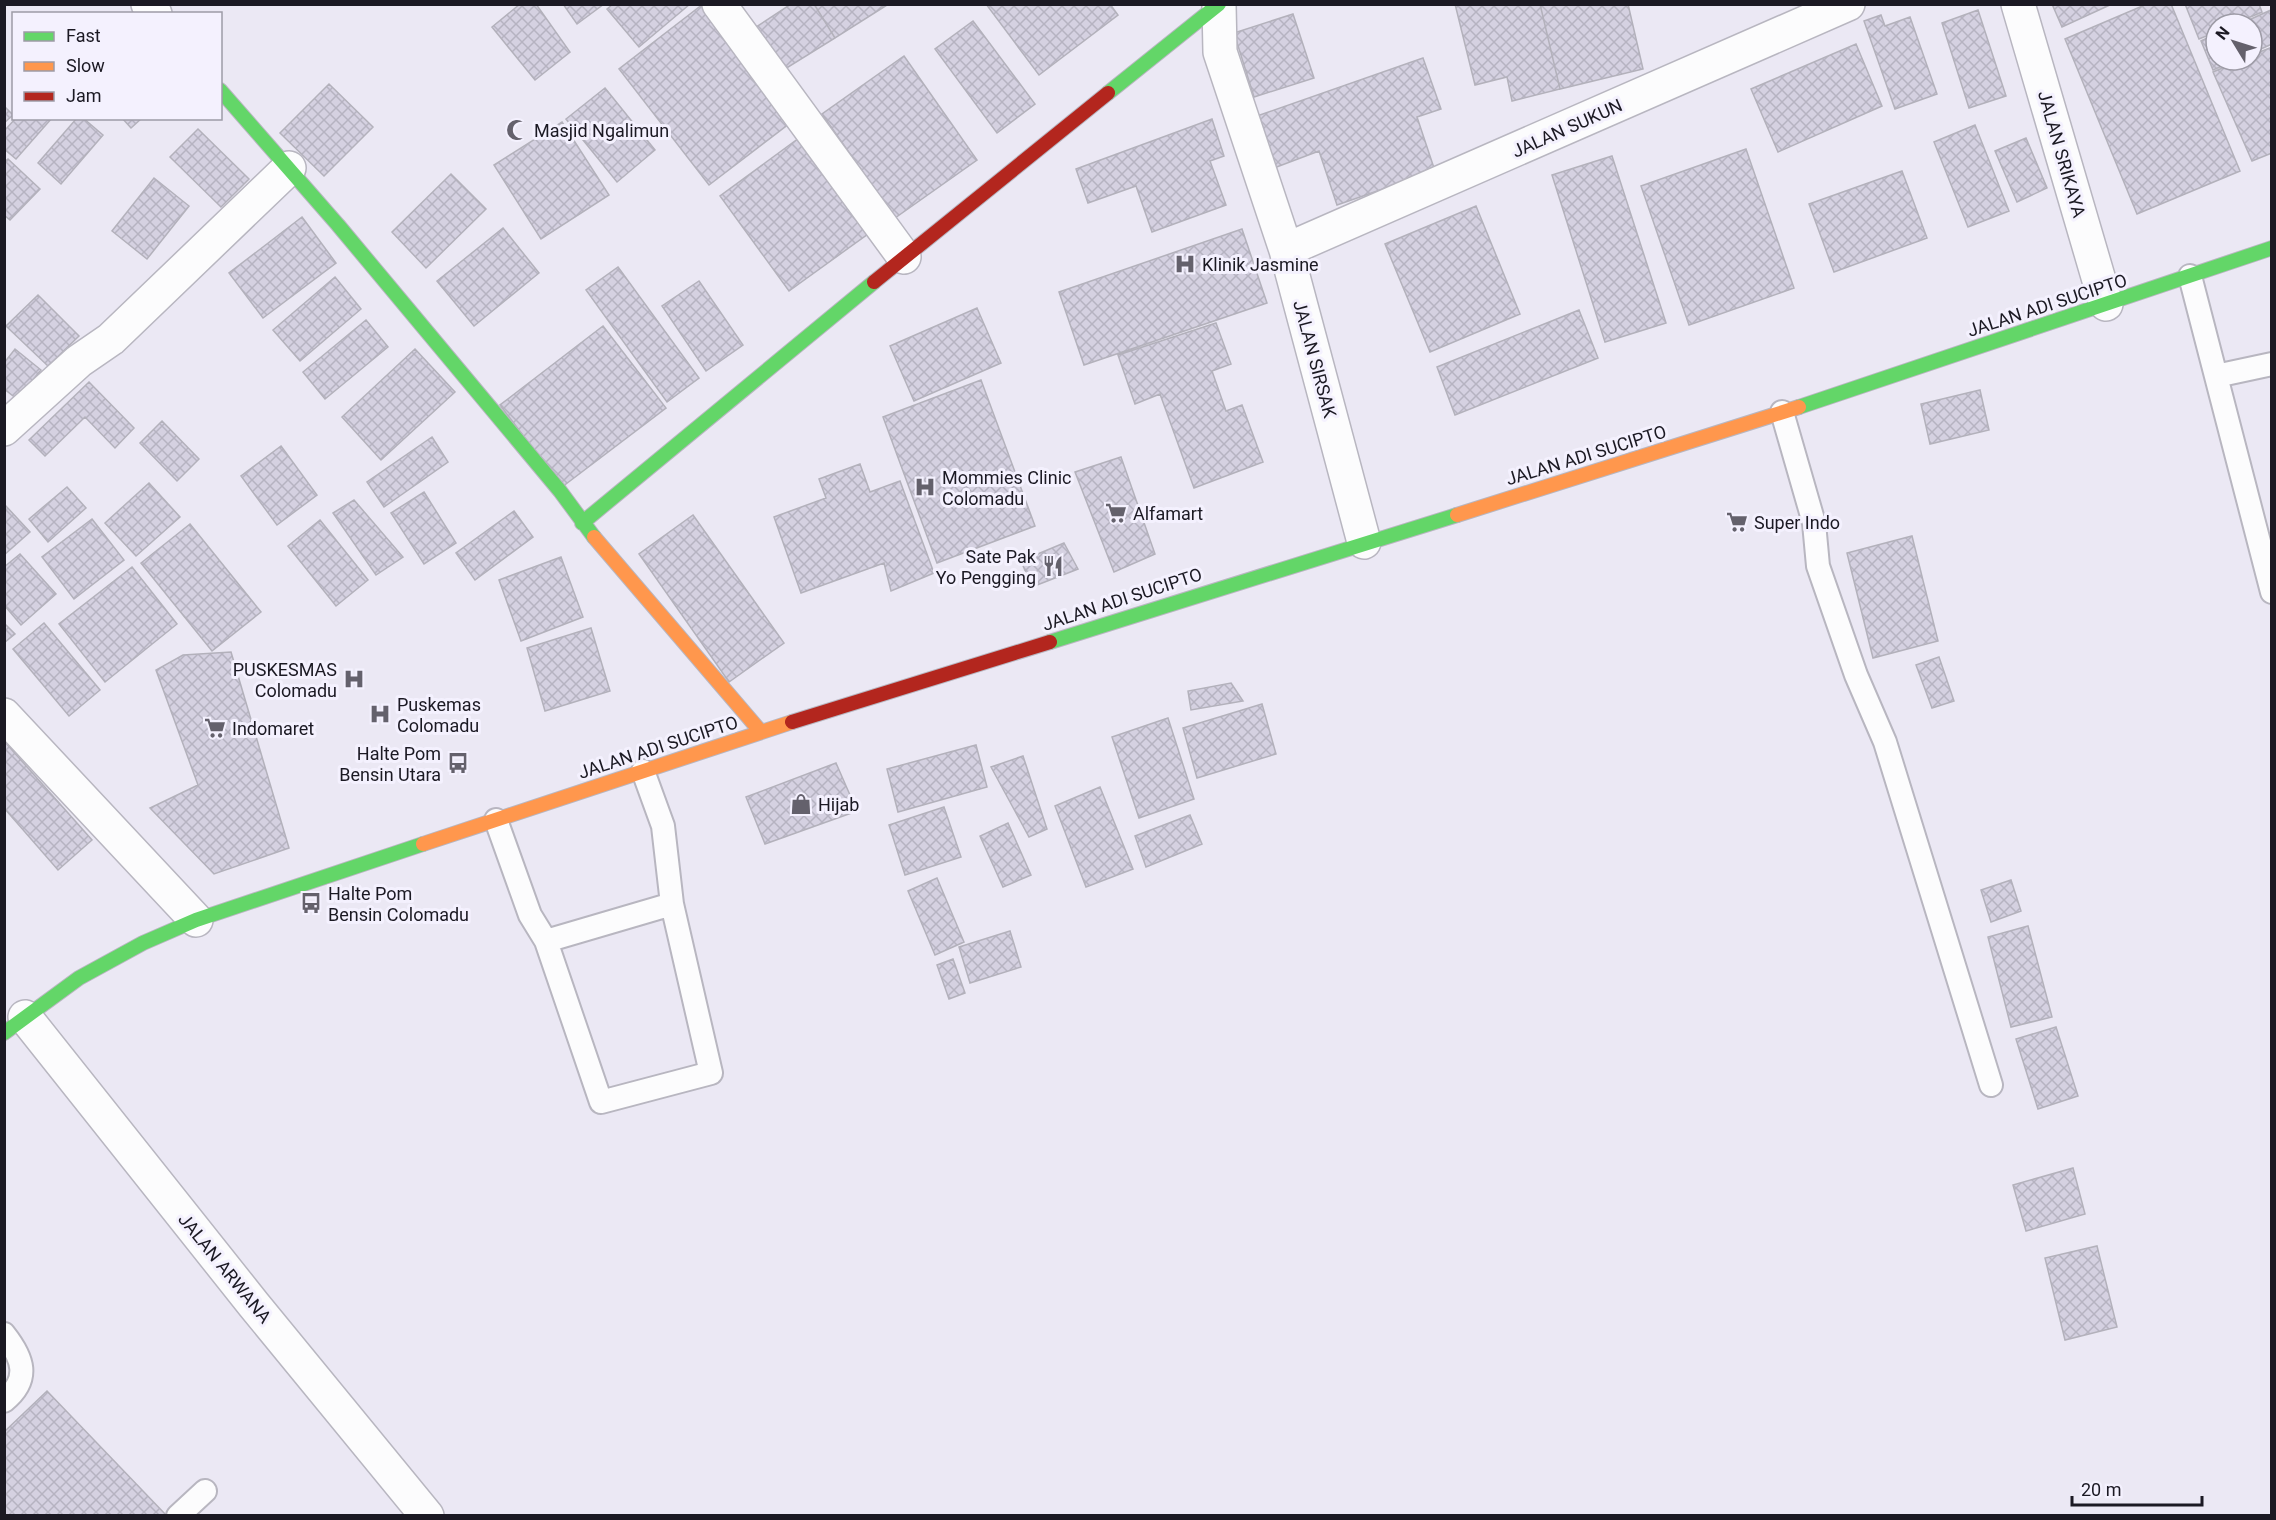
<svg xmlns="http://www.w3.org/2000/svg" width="2276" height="1520" font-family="Roboto,sans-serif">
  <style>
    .building { fill: url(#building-cross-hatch); stroke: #b3b1bb; stroke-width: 1.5 }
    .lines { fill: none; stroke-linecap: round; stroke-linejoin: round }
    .lane-casing { stroke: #b8b6c0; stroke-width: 26 }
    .street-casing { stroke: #b8b6c0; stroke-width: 36 }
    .fast-casing { stroke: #b8b6c0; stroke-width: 16 }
    .slow-casing { stroke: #b8b6c0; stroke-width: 16 }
    .jam-casing { stroke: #b8b6c0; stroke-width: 16 }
    .lane { stroke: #fcfcfd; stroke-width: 22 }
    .street { stroke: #fcfcfd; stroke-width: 33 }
    .fast { stroke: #63d668; stroke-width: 14 }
    .slow { stroke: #ff974d; stroke-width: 14 }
    .jam { stroke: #b3261e; stroke-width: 14 }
    .labels { text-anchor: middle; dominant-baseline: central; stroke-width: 6; stroke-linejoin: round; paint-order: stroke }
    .street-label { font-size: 18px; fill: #1b1923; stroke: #f4f1fe }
    .poi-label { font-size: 18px; fill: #1b1923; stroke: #f4f1fe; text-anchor: start }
  </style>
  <defs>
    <pattern id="building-cross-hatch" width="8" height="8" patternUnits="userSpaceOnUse" patternTransform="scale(1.5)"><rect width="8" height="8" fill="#d5d1e1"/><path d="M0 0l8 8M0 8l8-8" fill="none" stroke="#b6b3c1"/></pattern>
  </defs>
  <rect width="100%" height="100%" fill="#ebe8f4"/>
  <!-- building -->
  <path class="building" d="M520,4H536L570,52L535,80L492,27Z
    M563,4H604L577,24Z
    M613,4H690L639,47L607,9Z
    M703,4L794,120L709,185L619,69Z
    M791,4H814L835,38L777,74L750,31Z
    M814,4H887V5L835,38Z
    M986,4H1110L1118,15L1039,75Z
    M1455,4H1540L1560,89L1512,101L1507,77L1475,85Z
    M1540,4H1628L1643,69L1560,89Z
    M2052,4H2112L2062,27Z
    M2147,4H2171L2240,171L2137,214L2065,39Z
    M2185,4H2259L2262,12L2234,24H2216V32L2199,39Z
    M1978,10L2006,96L1969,108L1942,23Z
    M2271,10L2272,44L2252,53V24H2240Z
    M1293,14L1314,78L1254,97L1234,33Z
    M1881,15L1885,26L1910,17L1937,94L1895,109L1864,21Z
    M973,21L1035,104L997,133L935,49Z
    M2216,34V60H2236L2213,70L2201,41Z
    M1856,44L1882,106L1778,152L1751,89Z
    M2272,47V153L2252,161L2213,72L2241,60H2252V55Z
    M904,56L977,160L895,218L822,114Z
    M1423,58L1441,109L1417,117L1435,171L1337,205L1319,151L1274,168L1257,116Z
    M329,84L373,127L324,176L280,133Z
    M605,88L655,150L617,182L566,119Z
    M4,106L13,115L4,123Z
    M16,118H52L16,159L4,149V131Z
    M77,118H83L103,135L61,184L38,163Z
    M122,118H142L131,128Z
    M1212,119L1224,156L1210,161L1226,205L1152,232L1136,186L1088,203L1076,169Z
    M562,122L609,195L541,239L494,165Z
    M1975,125L2009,211L1968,227L1934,142Z
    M198,129L249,179L221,207L170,157Z
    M799,138L868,234L789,291L720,196Z
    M2026,138L2047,188L2017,202L1995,151Z
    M1746,149L1794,288L1689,325L1641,186Z
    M1612,156L1666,323L1605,342L1552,175Z
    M8,159L40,189L10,220L4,215V162Z
    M1902,171L1927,238L1834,272L1809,204Z
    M451,174L486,209L426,268L392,232Z
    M154,178L189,206L147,259L112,231Z
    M1476,206L1520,314L1430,352L1385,244Z
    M302,217L336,263L263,318L229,273Z
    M503,228L539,273L474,326L437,281Z
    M1242,229L1267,303L1084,365L1059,292Z
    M618,267L699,378L667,402L586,290Z
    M335,277L361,309L300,361L273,330Z
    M699,281L743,345L706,371L662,306Z
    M38,295L79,336L48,366L6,326Z
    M977,308L1001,363L914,401L890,346Z
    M1579,310L1598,358L1455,415L1437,367Z
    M366,320L388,347L325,399L303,372Z
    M1216,323L1231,364L1212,371L1226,411L1242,405L1263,462L1194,488L1160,394L1135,404L1118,355Z
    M603,326L666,408L562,487L500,405Z
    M15,349L41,370L17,399L4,389V363Z
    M415,349L455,392L381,460L342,417Z
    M981,380L1035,526L937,563L883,417Z
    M89,382L134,428L115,448L85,417L45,456L29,440Z
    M1980,390L1989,430L1930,444L1921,404Z
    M162,421L199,459L177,481L140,443Z
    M432,437L448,462L384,507L367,482Z
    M281,446L317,495L277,525L241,476Z
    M1121,457L1155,554L1114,572L1075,472Z
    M860,464L870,492L900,481L934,573L891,591L884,563L801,593L774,517L826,498L819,479Z
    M149,483L180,517L136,556L105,523Z
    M67,487L86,508L48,542L29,519Z
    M424,492L456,543L424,564L391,513Z
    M354,500L403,557L376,575L333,513Z
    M5,505L30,532L4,555V506Z
    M514,511L533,537L475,580L456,553Z
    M693,515L784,643L729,682L639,554Z
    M92,519L124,560L74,599L42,557Z
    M320,520L368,580L336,606L288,546Z
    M190,524L261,612L212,651L141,563Z
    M1912,536L1938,641L1873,658L1847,553Z
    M1064,543L1078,569L1032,587L1021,561Z
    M20,554L56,594L21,625L4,605V567Z
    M561,557L583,617L521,641L499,580Z
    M132,567L177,624L105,682L59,624Z
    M4,623L15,634L4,643Z
    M44,623L100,690L69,716L13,649Z
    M591,628L610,691L545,711L527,648Z
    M231,652L289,848L214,874L150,808L198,785L156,670L183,655Z
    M1939,657L1954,701L1932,708L1916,665Z
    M1231,683L1243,701L1191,710L1188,691Z
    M1262,704L1276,754L1197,778L1183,728Z
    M1168,718L1194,799L1139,818L1112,737Z
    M4,741L92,840L58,870L4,808Z
    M976,745L987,787L898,812L887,769Z
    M1023,756L1047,829L1029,837L991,767Z
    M836,763L857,811L765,844L746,797Z
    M1100,787L1133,869L1086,887L1055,806Z
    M944,807L961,857L905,875L889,825Z
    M1190,815L1202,844L1146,867L1135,836Z
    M1008,823L1031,875L1003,887L980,836Z
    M937,878L964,942L935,955L908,891Z
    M2011,880L2021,911L1991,922L1981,890Z
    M2028,926L2052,1017L2011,1027L1988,937Z
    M1010,931L1021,967L970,983L959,947Z
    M953,959L965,993L949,999L937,965Z
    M2056,1027L2078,1096L2038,1109L2016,1039Z
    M2073,1168L2085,1214L2026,1231L2013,1185Z
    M2097,1246L2117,1327L2065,1340L2045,1258Z
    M47,1391L166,1515L4,1516V1432Z"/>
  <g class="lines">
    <defs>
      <path id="lane" d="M2190,276L2272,592
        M2216,376L2272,364
        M1782,412L1814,523L1818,566L1856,675L1885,742L1991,1085
        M496,820L530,915L546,941L601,1102L711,1073L672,904L663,826L643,771
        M546,941L672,904
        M4,1334C23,1358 31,1379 4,1401
        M178,1516L205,1491"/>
      <path id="street" d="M148,4L155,14
        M719,4L904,257
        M2018,4L2106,304
        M1219,5L1220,52L1286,250L1364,542
        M1286,250L1848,4
        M4,429L79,361L111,339L289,168
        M4,715L196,920
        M25,1017L254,1305L427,1516"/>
      <path id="fast" d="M220,90L338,225L560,491L594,537
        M1108,93L1219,4
        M1799,407L2272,248
        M582,523L874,282
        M1050,642L1457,515
        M4,1033L79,978L143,943L196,920L423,844"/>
      <path id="slow" d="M1457,515L1799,407
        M594,537L761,732
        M423,844L792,722"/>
      <path id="jam" d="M874,282L1108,93
        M792,722L1050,642"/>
    </defs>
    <!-- lane casing -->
    <use href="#lane" class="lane-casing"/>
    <!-- street casing -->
    <use href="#street" class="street-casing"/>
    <!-- fast casing -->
    <use href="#fast" class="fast-casing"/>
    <!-- slow casing -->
    <use href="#slow" class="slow-casing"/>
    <!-- jam casing -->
    <use href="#jam" class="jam-casing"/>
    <!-- lane -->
    <use href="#lane" class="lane"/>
    <!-- street -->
    <use href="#street" class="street"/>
    <!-- fast -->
    <use href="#fast" class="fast"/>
    <!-- slow -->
    <use href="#slow" class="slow"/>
    <!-- jam -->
    <use href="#jam" class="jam"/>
  </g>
  <!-- icons -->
  <defs>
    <symbol id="mosque-bare" viewBox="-9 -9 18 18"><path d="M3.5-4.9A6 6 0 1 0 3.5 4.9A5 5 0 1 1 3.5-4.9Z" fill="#64616c" stroke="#f4f1fe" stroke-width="2.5" paint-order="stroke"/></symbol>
    <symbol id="hospital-bare" viewBox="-9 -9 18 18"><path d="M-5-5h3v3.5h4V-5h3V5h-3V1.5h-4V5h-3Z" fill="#64616c" stroke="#f4f1fe" stroke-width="2.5" paint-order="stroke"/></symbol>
    <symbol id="supermarket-bare" viewBox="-9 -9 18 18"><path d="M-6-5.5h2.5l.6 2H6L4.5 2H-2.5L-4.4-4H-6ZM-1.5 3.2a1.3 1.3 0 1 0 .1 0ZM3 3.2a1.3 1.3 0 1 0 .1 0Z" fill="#64616c" stroke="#f4f1fe" stroke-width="2.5" paint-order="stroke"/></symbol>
    <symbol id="restaurant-bare" viewBox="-9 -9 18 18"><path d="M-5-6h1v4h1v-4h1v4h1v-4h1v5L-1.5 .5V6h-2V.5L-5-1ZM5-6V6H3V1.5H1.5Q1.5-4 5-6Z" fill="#64616c" stroke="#f4f1fe" stroke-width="2.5" paint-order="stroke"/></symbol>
    <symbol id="bus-bare" viewBox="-9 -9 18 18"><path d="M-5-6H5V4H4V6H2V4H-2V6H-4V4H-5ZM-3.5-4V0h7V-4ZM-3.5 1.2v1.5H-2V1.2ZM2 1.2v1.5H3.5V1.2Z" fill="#64616c" stroke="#f4f1fe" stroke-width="2.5" paint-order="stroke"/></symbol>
    <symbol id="shop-bare" viewBox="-9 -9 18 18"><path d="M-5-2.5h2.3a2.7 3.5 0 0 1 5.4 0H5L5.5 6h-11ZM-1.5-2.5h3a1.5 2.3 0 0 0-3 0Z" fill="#64616c" stroke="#f4f1fe" stroke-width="2.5" paint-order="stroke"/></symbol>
  </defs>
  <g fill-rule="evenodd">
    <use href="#mosque-bare" x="502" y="115" width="30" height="30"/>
    <use href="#hospital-bare" x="1170" y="249" width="30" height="30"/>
    <use href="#hospital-bare" x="910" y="472" width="30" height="30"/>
    <use href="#supermarket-bare" x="1101" y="498" width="30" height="30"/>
    <use href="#supermarket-bare" x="1722" y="507" width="30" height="30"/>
    <use href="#restaurant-bare" x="1038" y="551" width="30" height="30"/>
    <use href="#hospital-bare" x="339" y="664" width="30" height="30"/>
    <use href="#hospital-bare" x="365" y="699" width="30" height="30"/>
    <use href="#supermarket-bare" x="200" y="713" width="30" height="30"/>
    <use href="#bus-bare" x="443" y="748" width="30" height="30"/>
    <use href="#shop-bare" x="786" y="789" width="30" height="30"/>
    <use href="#bus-bare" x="296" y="888" width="30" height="30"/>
  </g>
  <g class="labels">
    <!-- street labels -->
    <g class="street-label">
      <text transform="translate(1567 128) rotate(-24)">JALAN SUKUN</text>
      <text transform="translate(2062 154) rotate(74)">JALAN SRIKAYA</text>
      <text transform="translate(2047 305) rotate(-18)">JALAN ADI SUCIPTO</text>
      <text transform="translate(1315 359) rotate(75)">JALAN SIRSAK</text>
      <text transform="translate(1586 455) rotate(-17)">JALAN ADI SUCIPTO</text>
      <text transform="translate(1122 599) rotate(-18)">JALAN ADI SUCIPTO</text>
      <text transform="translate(658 747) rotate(-18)">JALAN ADI SUCIPTO</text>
      <text transform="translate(225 1268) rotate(51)">JALAN ARWANA</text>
    </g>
    <!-- poi labels -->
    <g class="poi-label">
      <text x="534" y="130">Masjid Ngalimun</text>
      <text x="1202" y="264">Klinik Jasmine</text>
      <text x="942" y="477">Mommies Clinic<tspan x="942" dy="21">Colomadu</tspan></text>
      <text x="1133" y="513">Alfamart</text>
      <text x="1754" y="522">Super Indo</text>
      <text x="1036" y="556" text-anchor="end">Sate Pak<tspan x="1036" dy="21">Yo Pengging</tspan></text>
      <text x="337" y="669" text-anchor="end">PUSKESMAS<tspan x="337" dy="21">Colomadu</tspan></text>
      <text x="397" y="704">Puskemas<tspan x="397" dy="21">Colomadu</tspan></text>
      <text x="232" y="728">Indomaret</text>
      <text x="441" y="753" text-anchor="end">Halte Pom<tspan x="441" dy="21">Bensin Utara</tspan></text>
      <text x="818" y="804">Hijab</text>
      <text x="328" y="893">Halte Pom<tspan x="328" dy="21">Bensin Colomadu</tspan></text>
    </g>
  </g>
  <!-- border -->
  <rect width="2276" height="1520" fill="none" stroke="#1b1923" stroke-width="12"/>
  <!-- legend -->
  <rect x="12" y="12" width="210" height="108" fill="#f4f1fe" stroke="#9d9ba6" stroke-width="1.5"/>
  <rect x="24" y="32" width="30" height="9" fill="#63d668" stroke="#9d9ba6" stroke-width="1.5"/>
  <text x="66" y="42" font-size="18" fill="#1b1923">Fast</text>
  <rect x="24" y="62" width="30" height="9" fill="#ff974d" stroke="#9d9ba6" stroke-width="1.5"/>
  <text x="66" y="72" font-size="18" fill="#1b1923">Slow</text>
  <rect x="24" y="92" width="30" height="9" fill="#b3261e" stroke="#9d9ba6" stroke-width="1.5"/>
  <text x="66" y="102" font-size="18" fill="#1b1923">Jam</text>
  <!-- north arrow -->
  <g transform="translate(2234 42) rotate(308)"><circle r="28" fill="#f4f1fe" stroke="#9d9ba6" stroke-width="1.5"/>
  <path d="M0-4.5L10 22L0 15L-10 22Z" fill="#64616c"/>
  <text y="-9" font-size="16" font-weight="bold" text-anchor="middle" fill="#1b1923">N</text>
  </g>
  <!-- scale -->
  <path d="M2072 1496v9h130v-9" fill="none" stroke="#1b1923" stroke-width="3"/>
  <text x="2081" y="1496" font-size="18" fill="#1b1923" stroke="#f4f1fe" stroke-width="4.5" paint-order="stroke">20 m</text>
</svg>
